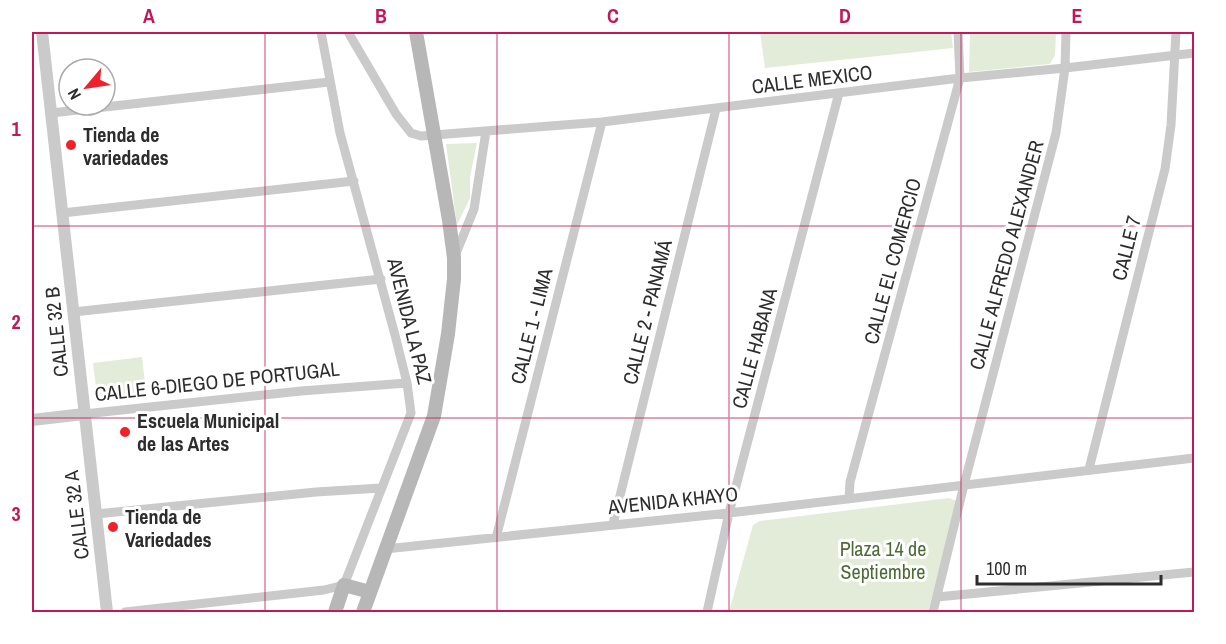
<svg xmlns="http://www.w3.org/2000/svg" width="1226" height="644" font-family="'Archivo Narrow',sans-serif">
  <style>
    .green { fill: #e3ecd9 }
    .lines { fill: none; stroke-linecap: round; stroke-linejoin: round }
    .minor { stroke: #cacaca; stroke-width: 9 }
    .tertiary { stroke: #cacaca; stroke-width: 12 }
    .secondary { stroke: #b7b7b7; stroke-width: 14 }
    .grid { fill: none; stroke: #c2185b; stroke-width: 1.5; stroke-opacity: 0.55 }
    .poi-dot { fill: #f1212c; stroke: #fff; stroke-width: 2 }
    .labels { text-anchor: middle; dominant-baseline: central; stroke-width: 6; stroke-linejoin: round; paint-order: stroke }
    .street-label { font-size: 20px; fill: #2d2d2d; stroke: #fff }
    .poi-label { font-size: 20px; font-weight: bold; fill: #2d2d2d; stroke: #fff; text-anchor: start }
    .park-label { font-size: 20px; fill: #4e6b37; stroke: #fff }
    .neatline { fill: none; stroke: #c2185b; stroke-width: 2 }
    .grid-label { font-size: 20px; text-anchor: middle; font-weight: bold; fill: #c2185b }
  </style>
  <rect width="100%" height="100%" fill="#fff"/>
  <!-- green -->
  <path class="green" d="M760,32H951L953,48L765,68Z
    M970,32H1056L1055,55L1050,64L969,72Z
    M477,143L470,177V198L457,225L446,144Z
    M142,357L146,392L100,398L97,395L93,363Z
    M949,498L957,501L928,612H729L753,525L760,521Z"/>
  <g class="lines">
    <!-- minor -->
    <path class="minor" d="M348,32L396,114L411,133L421,136L602,122L960,78L1065,68L1194,53
      M51,113L329,82
      M62,213L354,181
      M455,256L474,209L486,131
      M73,312L381,279
      M84,414L301,391L407,383
      M1089,469L1165,169L1171,125L1176,32
      M849,499L850,482L960,78L958,32
      M96,514L316,492L381,488
      M613,524L716,109
      M496,538L602,122
      M385,549L729,513L1194,458
      M937,597L1194,572
      M125,612L324,590L344,585L411,413L407,383L395,335L340,133L321,32
      M707,612L729,513L839,93
      M933,612L964,485L1056,133L1065,68L1066,32"/>
    <!-- tertiary -->
    <path class="tertiary" d="M42,32L107,612
      M32,420L84,414"/>
    <!-- secondary -->
    <path class="secondary" d="M335,612L344,585L370,592
      M363,612L434,416L448,334L454,279V258L449,220L416,32"/>
  </g>
  <!-- grid -->
  <path class="grid" d="M265,32V612M497,32V612M729,32V612M961,32V612M32,226H1194M32,418H1194"/>
  <!-- markers -->
  <g class="poi-dot">
    <circle cx="71" cy="145" r="6"/>
    <circle cx="125" cy="432" r="6"/>
    <circle cx="113" cy="527" r="6"/>
  </g>
  <g class="labels">
    <!-- street labels -->
    <g class="street-label">
      <text transform="translate(812 79) rotate(-7)">CALLE MEXICO</text>
      <text transform="translate(1126 248) rotate(-76)">CALLE 7</text>
      <text transform="translate(1006 255) rotate(-75)">CALLE ALFREDO ALEXANDER</text>
      <text transform="translate(892 261) rotate(-75)">CALLE EL COMERCIO</text>
      <text transform="translate(647 312) rotate(-76)">CALLE 2 - PANAMÁ</text>
      <text transform="translate(410 321) rotate(76)">AVENIDA LA PAZ</text>
      <text transform="translate(531 326) rotate(-76)">CALLE 1 - LIMA</text>
      <text transform="translate(56 332) rotate(-96)">CALLE 32 B</text>
      <text transform="translate(754 348) rotate(-75)">CALLE HABANA</text>
      <text transform="translate(217 381) rotate(-6)">CALLE 6-DIEGO DE PORTUGAL</text>
      <text transform="translate(673 500) rotate(-6)">AVENIDA KHAYO</text>
      <text transform="translate(76 515) rotate(-97)">CALLE 32 A</text>
    </g>
    <!-- poi labels -->
    <g class="poi-label">
      <text x="83" y="134">Tienda de<tspan x="83" dy="23">variedades</tspan></text>
      <text x="137" y="420">Escuela Municipal<tspan x="137" dy="23">de las Artes</tspan></text>
      <text x="125" y="516">Tienda de<tspan x="125" dy="23">Variedades</tspan></text>
    </g>
    <!-- park labels -->
    <g class="park-label">
      <text x="883" y="548">Plaza 14 de<tspan x="883" dy="23">Septiembre</tspan></text>
    </g>
  </g>
  <!-- border -->
  <rect width="1226" height="644" fill="none" stroke="#ffffff" stroke-width="66"/>
  <!-- north arrow -->
  <g transform="translate(87 87) rotate(241)"><circle r="28" fill="#ffffff" stroke="#ababab" stroke-width="1.5"/>
  <path d="M0-4.5L10 22L0 15L-10 22Z" fill="#f1212c"/>
  <text y="-9" font-size="16" font-weight="bold" text-anchor="middle" fill="#2d2d2d">N</text>
  </g>
  <!-- scale -->
  <path d="M977 575v9h184v-9" fill="none" stroke="#2d2d2d" stroke-width="3"/>
  <text x="986" y="575" font-size="18" fill="#2d2d2d" stroke="#ffffff" stroke-width="4.5" paint-order="stroke">100 m</text>
  <rect x="33" y="33" width="1160" height="578" class="neatline"/>
  <g class="grid-label">
    <text x="149" y="23">A</text>
    <text x="381" y="23">B</text>
    <text x="613" y="23">C</text>
    <text x="845" y="23">D</text>
    <text x="1077" y="23">E</text>
    <text x="16" y="136">1</text>
    <text x="16" y="329">2</text>
    <text x="16" y="521">3</text>
  </g>
</svg>
